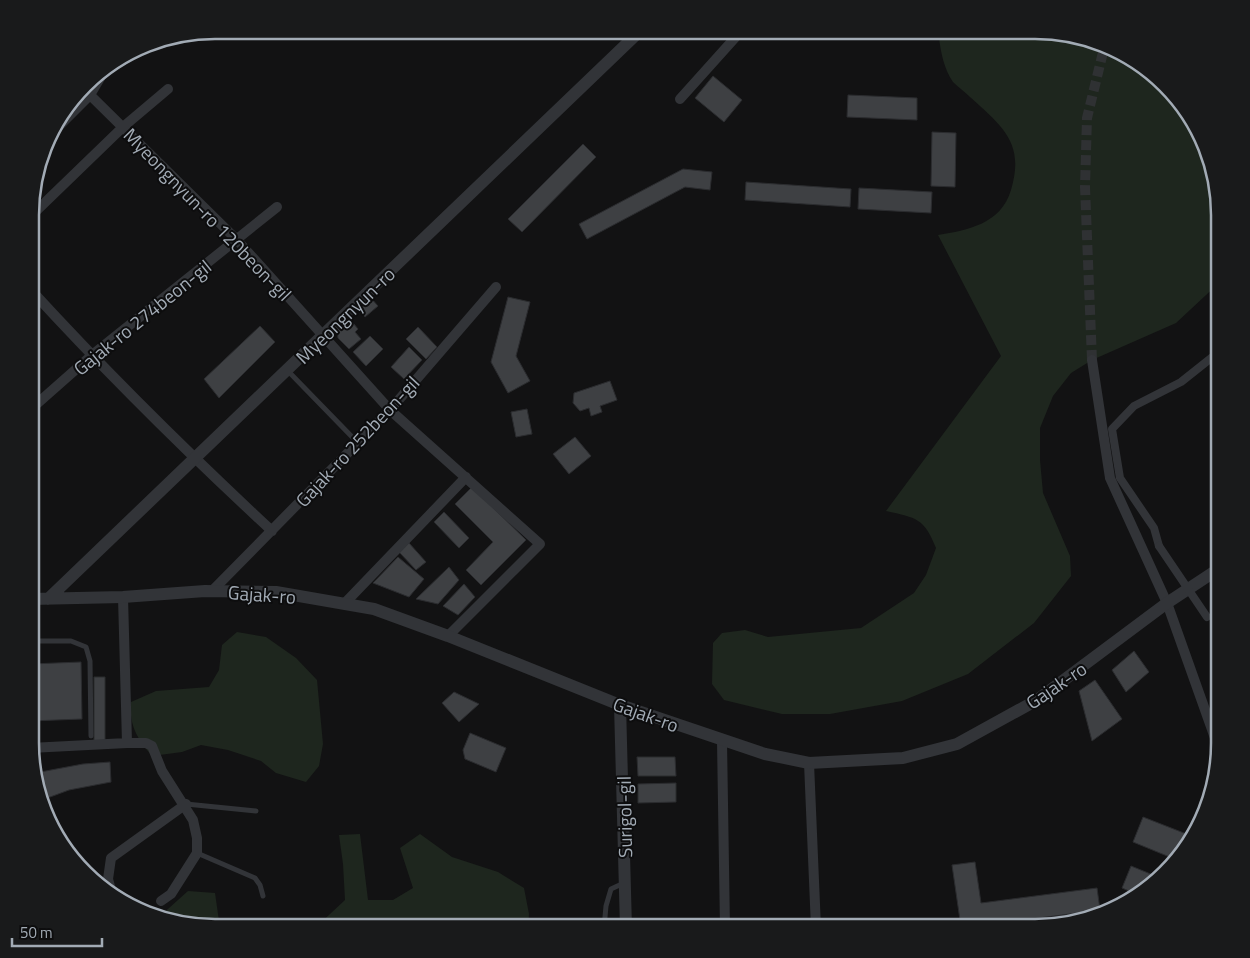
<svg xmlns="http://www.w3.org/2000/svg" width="1250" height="958" font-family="'Titillium Web',sans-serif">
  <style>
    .green { fill: #1e261e }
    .building { fill: #3e4043; stroke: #2b2c2f }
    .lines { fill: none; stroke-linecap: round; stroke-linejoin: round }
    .minor-tunnel { stroke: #2f3133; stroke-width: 10; stroke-dasharray: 10 5; stroke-linecap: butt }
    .service { stroke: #323438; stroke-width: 5 }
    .pedestrian { stroke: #323438; stroke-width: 8 }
    .minor { stroke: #323438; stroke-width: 10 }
    .tertiary { stroke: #323438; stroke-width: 12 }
    .pedestrian-bridge { stroke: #323438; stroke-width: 8 }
    .labels { text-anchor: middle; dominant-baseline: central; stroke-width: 4; stroke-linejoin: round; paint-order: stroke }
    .street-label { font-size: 19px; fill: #a2abb5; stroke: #0d0d0e }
    .rim { fill: none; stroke: #a2abb5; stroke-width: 2.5 }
  </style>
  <rect width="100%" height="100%" fill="#121213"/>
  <!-- green -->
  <path class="green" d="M947,30H1047L1106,44L1157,76L1201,133L1220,215V282L1176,323L1092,360L1071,373L1053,396L1040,428V460L1043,493L1070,556L1071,576L1034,623L968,674L902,701L830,714H782L724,700L712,684L713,643L722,633L745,630L768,637L861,628L914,593L926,575L936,548C924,518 917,518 886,511L1001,356L938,235C968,230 1001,224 1011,190C1025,143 1003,127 970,97C965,92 958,87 953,82C944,69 941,53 939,38Z
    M237,632L266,637L296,658L317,680L323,744L319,766L306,782L276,773L261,761L228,750L201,745L182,752L152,756C137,738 129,726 131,702L156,691L209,687L219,670L222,645Z
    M360,834L368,900H393L413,888L400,848L420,834L452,857L498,872L524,888L529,914L528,928H315L345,900L343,864L339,835Z
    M188,891L215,893L220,928H203L159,917Z"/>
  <!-- building -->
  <path class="building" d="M713,76L742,100L724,122L695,98Z
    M848,95L917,98V120L847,117Z
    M932,132L956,133L955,187L931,186Z
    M583,144L596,157L522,232L508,219Z
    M683,169L712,172L710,190L685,187L587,239L579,224Z
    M746,182L851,189L850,207L745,200Z
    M859,188L932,192L931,213L858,209Z
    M370,297L378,306L365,317L357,308Z
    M508,297L530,302L516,356L530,381L508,393L491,362Z
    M349,318L358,329L355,332L361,339L349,349L338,338L337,328Z
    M260,326L275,342L219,398L204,379Z
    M418,327L437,347L426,359L406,339Z
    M370,336L383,349L366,366L353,352Z
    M409,347L422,360L404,379L391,367Z
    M610,381L617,400L600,406L602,412L591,416L589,408L580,411L573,403L574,393Z
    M527,409L532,434L516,437L511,412Z
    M575,437L591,456L569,474L553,454Z
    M472,487L526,540L481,585L466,570L493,542L455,504Z
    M444,512L469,538L459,548L434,522Z
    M409,543L426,562L416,570L399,552Z
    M398,557L424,579L409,597L373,583Z
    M449,567L459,580L438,604L416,599Z
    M464,584L475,597L458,615L443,606Z
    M1134,651L1149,672L1126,692L1112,670Z
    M81,662L82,719L30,721L31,664Z
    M94,677H105V740L94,741Z
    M1095,680L1122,719L1092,741L1079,691Z
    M454,692L479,704L459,722L442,703Z
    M470,733L506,748L496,772L465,759L463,750Z
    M637,757H675L676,776H638Z
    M110,762L111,782L69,790L42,800L35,773L83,764Z
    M676,783V802L638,803V784Z
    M1143,817L1189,835L1177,860L1133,842Z
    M975,862L981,903L1097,888L1100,910L993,924L990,928H951L960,920L952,865Z
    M1131,866L1158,877L1136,894L1122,888Z"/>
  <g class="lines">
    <!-- minor-tunnel -->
    <path class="minor-tunnel" d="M1092,360L1085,187L1087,118L1105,44"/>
    <!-- service -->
    <path class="service" d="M287,370L358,443
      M31,641H71L86,647L90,661L91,736
      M186,804L256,811
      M197,853L255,878L260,885L263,896
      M604,928L606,906L611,889L624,883"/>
    <!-- pedestrian -->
    <path class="pedestrian" d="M1159,546L1154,528L1120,478L1112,429L1134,406L1181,382L1220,351"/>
    <!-- minor -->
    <path class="minor" d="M90,95L237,240L390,410L540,544L448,636
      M680,99L742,30
      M51,134L90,95L106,68
      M32,215L123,127L168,89
      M31,290C108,374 188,453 272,531
      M1092,360L1110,478L1167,603L1220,752
      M31,409L91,356L277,207
      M212,591L390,410L496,287
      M344,604L466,477
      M722,741L725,928
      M127,743H146L152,746L162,771L193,820L197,838V853L171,894L161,901
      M30,748L127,743L123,597
      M809,763L816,928
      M112,894L108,879L111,858L186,804"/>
    <!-- tertiary -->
    <path class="tertiary" d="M31,599L123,597L205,591L276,592L374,609L448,636L620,705L765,754L809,763L903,758L957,744L1037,700L1167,603L1220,568
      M48,599L641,30
      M620,705L626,928"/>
    <!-- pedestrian-bridge -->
    <path class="pedestrian-bridge" d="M1159,546L1207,617"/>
  </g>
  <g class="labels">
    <!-- street labels -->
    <g class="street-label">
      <text transform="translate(208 214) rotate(46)">Myeongnyun-ro 120beon-gil</text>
      <text transform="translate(345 315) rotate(-44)">Myeongnyun-ro</text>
      <text transform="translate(142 317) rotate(-39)">Gajak-ro 274beon-gil</text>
      <text transform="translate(357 441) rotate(-47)">Gajak-ro 252beon-gil</text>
      <text transform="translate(262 594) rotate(4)">Gajak-ro</text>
      <text transform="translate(1056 685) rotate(-34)">Gajak-ro</text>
      <text transform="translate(646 714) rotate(20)">Gajak-ro</text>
      <text transform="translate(624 817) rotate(-91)">Surigol-gil</text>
    </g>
  </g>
  <!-- crop -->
  <path d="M0 0H1250V958H0ZM215 39H1035A176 176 0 0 1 1211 215V743A176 176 0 0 1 1035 919H215A176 176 0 0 1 39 743V215A176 176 0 0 1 215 39Z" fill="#191a1b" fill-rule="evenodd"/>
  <path class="rim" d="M215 39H1035A176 176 0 0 1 1211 215V743A176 176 0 0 1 1035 919H215A176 176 0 0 1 39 743V215A176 176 0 0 1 215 39Z"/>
  <!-- scale -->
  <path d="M12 938v8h90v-8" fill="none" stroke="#a2abb5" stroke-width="2.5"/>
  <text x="20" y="938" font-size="15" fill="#a2abb5" stroke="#0d0d0e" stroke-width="4" paint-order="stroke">50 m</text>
</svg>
